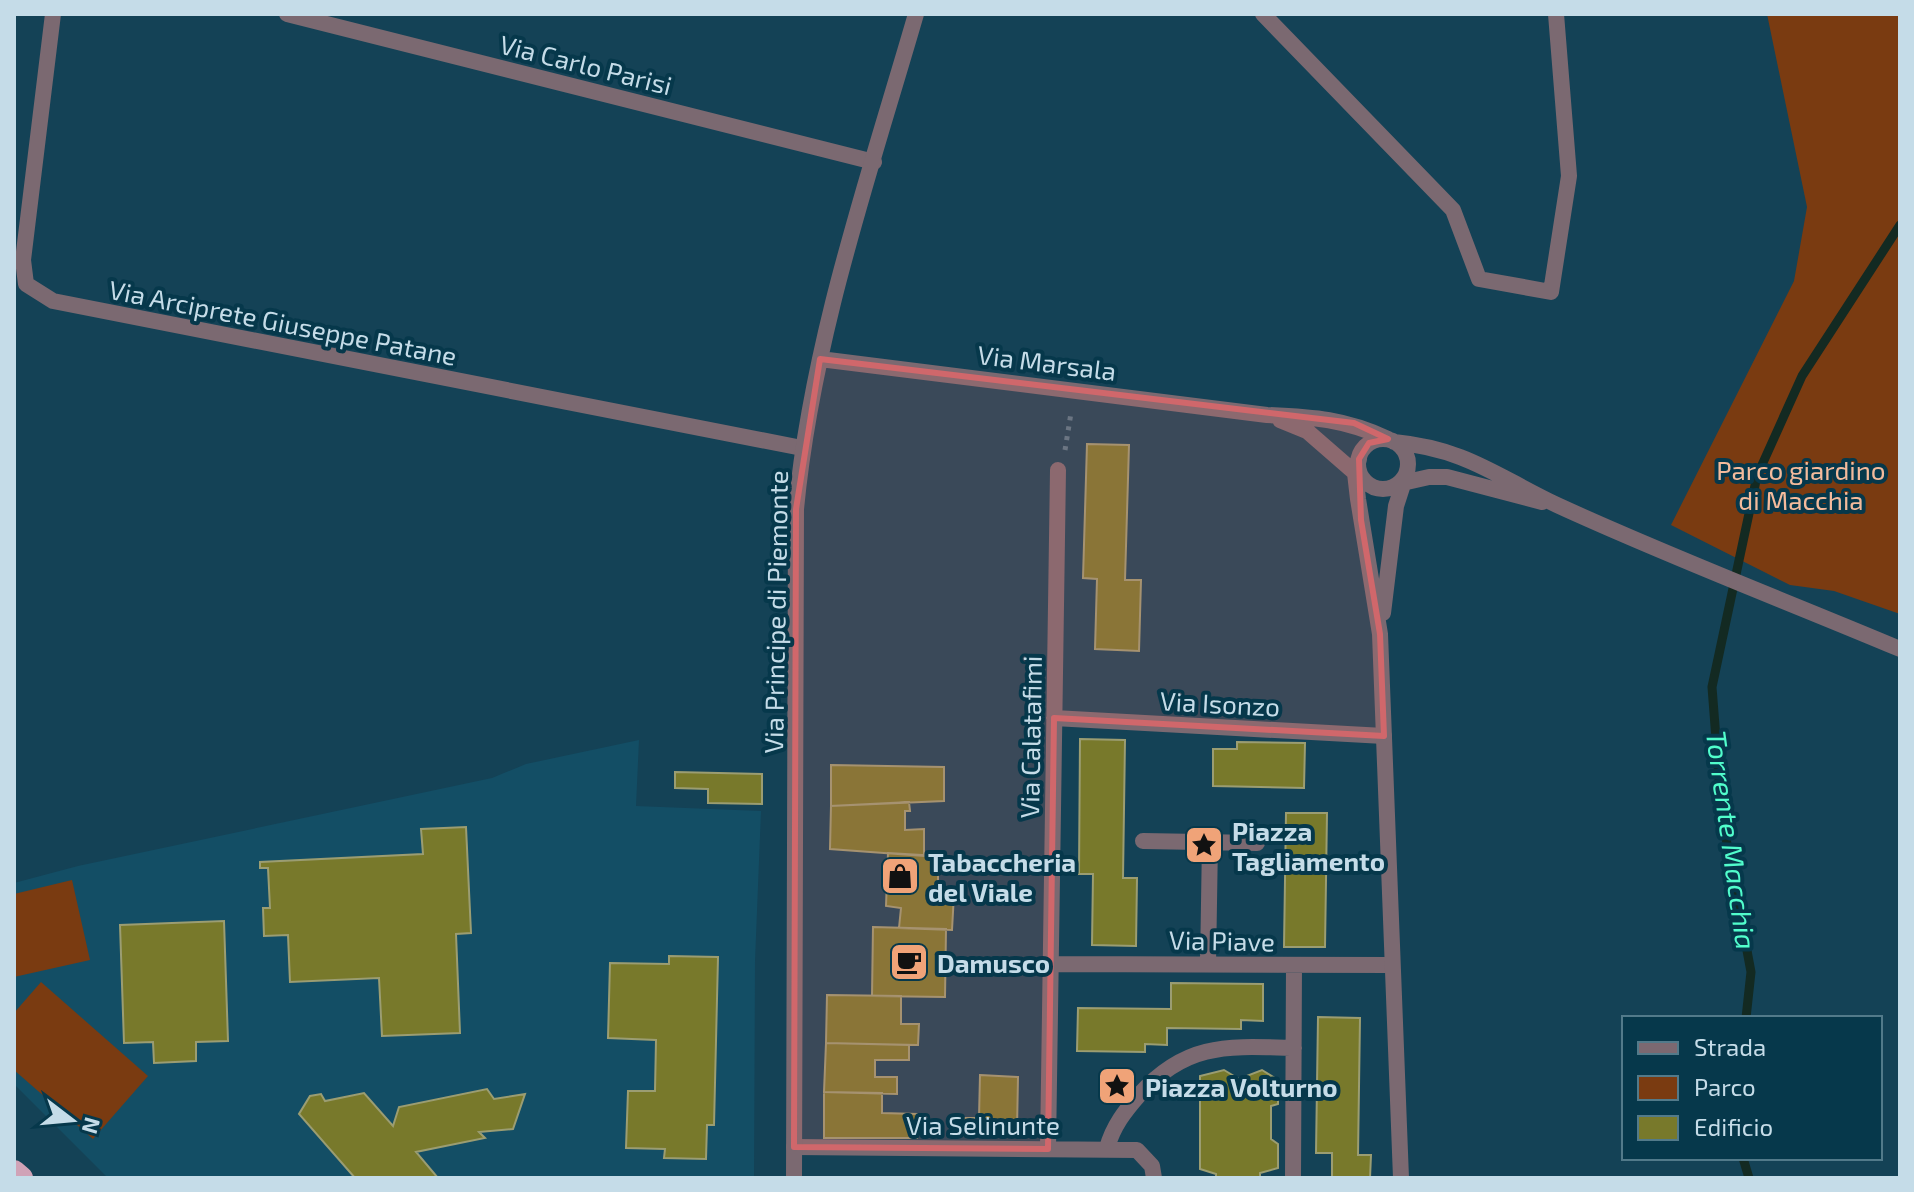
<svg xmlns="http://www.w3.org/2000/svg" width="1914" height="1192" font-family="'Exo 2',sans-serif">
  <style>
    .built { fill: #134e65 }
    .green { fill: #7a3b11 }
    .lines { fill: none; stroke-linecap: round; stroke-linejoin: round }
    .stream { stroke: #132a22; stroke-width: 9 }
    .building { fill: #78792b; stroke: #9b9d72; stroke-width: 2 }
    .path { stroke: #527889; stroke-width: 5; stroke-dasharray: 4 6; stroke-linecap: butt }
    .minor { stroke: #7b6971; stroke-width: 16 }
    .tertiary { stroke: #7b6971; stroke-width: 16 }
    .motorway { stroke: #d0a3b7; stroke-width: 24 }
    .marked { fill: #d0676b; fill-opacity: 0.2; stroke: #d0676b; stroke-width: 6; stroke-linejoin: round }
    .labels { text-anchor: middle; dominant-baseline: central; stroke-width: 8; stroke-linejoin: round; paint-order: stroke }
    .street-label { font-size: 26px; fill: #c5dce8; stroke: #06384b }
    .park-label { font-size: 26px; fill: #f4bb9c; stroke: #06384b }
    .poi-label { font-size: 26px; font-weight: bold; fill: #c5dce8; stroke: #06384b; text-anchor: start }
    .water-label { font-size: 28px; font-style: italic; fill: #51fdcc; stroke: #06384b }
  </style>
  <rect width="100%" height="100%" fill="#144256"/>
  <!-- built -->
  <path class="built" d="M639,740L636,806L761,811L755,961L754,1178H108L14,1084V883L78,866L492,778L526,764Z"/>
  <!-- green -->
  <path class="green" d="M1767,14H1900V614L1834,591L1790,585L1671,525L1794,281L1807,207Z
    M72,880L90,960L14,977V894Z
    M41,982L148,1076L93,1139L14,1070V1013Z"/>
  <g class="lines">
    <!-- stream -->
    <path class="stream" d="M1746,1018L1751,972L1722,817L1712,687L1757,476L1802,376L1900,225
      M1743,1158L1749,1178"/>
  </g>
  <!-- building -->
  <path class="building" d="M1087,444L1129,445L1125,580H1141L1139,651L1095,649L1097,579L1083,578Z
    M1080,739L1125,740L1123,878H1137L1136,946L1092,945L1093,874H1079Z
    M1237,742L1305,743L1304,788L1213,786V749H1237Z
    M831,765L944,767V801L831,806Z
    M675,772L762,774V804L708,803V789L675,788Z
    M909,802L910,811H905V830L924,829V856L830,849L831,806Z
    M1286,813H1327L1325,947H1284Z
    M466,827L471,933L456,934L460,1033L382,1036L379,978L290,982L288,935L264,936L263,908H270L268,868H260V862L423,854L421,829Z
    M888,853L938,856V894H954L952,930L899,928L901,908L886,906Z
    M224,921L228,1041L196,1042V1061L154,1063L153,1042L124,1043L120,925Z
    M873,927L946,929L945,997L872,996Z
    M669,956L718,957L714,1125H707L706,1159L664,1158L665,1149L626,1148L628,1091H655L656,1040L608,1038L610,963L669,964Z
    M1171,983L1263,984V1021L1241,1020V1029L1167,1028V1045L1145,1044V1052L1077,1051L1078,1008L1171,1009Z
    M827,995L901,996V1024H919L918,1045L826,1043Z
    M1318,1017L1360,1018L1358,1155H1371L1370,1178H1332V1153H1316Z
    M826,1043L909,1045V1060H875V1077H897V1094L824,1092Z
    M1224,1070L1239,1079L1262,1070L1278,1080V1104L1271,1106V1139L1278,1144V1168L1260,1173V1178H1216V1174L1200,1169V1076Z
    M980,1075L1018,1077L1017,1129L1010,1135L955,1136V1118H979Z
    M487,1089L494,1099L525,1094L513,1129L479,1132L485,1138L416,1152L438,1178H355L299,1114L310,1096L321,1094L325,1101L364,1093L393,1126L399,1107Z
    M824,1092L882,1093V1113L917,1114V1138H824Z"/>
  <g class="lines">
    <!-- path -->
    <path class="path" d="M1065,450L1071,413"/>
    <!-- minor -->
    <path class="minor" d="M53,14L23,260L26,284L53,301L802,448
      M287,14L874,162
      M1263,14L1453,210L1479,279L1551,292L1569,176L1556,14
      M1054,718L1384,736
      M1143,841L1257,843
      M1050,964L1392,965
      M1208,964L1210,842
      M794,1147L1137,1150L1152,1166L1154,1178
      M1107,1148C1113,1126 1125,1111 1139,1095C1186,1042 1228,1046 1294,1048
      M1048,1149L1058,470
      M1293,1178L1294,965"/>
    <!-- tertiary -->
    <path class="tertiary" d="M820,359L1267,415C1314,417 1345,419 1388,439
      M1280,420L1307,431L1361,478
      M1358 464a25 25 0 1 1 50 0a25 25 0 1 1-50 0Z
      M1394,442C1466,449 1496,476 1557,505C1670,557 1786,601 1900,649
      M1359,459L1355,473L1358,499L1380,634L1401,1178
      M1398,484L1429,477H1447L1542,502
      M1383,613L1396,506L1407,472
      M794,1178L796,509C812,340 869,176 916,14"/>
    <!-- motorway -->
    <path class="motorway" d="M14,1172L21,1178"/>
  </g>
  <!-- marked area -->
  <path class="marked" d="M820,359L1354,423L1388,439L1369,443L1359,459L1361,520L1380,634L1384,736L1054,718L1048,1149L794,1147L796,509Z"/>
  <!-- icons -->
  <defs>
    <symbol id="sight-square" viewBox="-11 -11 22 22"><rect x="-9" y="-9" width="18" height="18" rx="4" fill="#f0a378" stroke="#06384b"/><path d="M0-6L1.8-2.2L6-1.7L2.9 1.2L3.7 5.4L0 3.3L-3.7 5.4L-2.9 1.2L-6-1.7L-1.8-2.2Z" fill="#111"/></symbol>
    <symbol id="shop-square" viewBox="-11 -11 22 22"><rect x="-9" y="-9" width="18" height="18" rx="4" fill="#f0a378" stroke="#06384b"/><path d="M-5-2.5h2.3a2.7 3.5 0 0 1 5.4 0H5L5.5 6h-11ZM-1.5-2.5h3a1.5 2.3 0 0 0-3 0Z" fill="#111"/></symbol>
    <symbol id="cafe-square" viewBox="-11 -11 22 22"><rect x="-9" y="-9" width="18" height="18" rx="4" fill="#f0a378" stroke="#06384b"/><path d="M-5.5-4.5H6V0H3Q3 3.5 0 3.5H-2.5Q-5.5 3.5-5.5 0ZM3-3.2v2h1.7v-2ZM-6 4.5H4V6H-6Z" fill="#111"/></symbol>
  </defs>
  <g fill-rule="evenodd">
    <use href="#sight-square" x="1182" y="823" width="44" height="44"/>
    <use href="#shop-square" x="878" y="854" width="44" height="44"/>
    <use href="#cafe-square" x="887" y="940" width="44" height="44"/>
    <use href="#sight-square" x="1095" y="1064" width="44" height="44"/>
  </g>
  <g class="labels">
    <!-- street labels -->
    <g class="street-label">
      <text transform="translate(586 64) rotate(14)">Via Carlo Parisi</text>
      <text transform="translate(283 322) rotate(11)">Via Arciprete Giuseppe Patane</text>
      <text transform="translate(1047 362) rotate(7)">Via Marsala</text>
      <text transform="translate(775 612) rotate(-89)">Via Principe di Piemonte</text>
      <text transform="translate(1220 703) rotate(3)">Via Isonzo</text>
      <text transform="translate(1030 737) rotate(-89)">Via Calatafimi</text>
      <text transform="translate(1222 940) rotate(1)">Via Piave</text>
      <text x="983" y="1124">Via Selinunte</text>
    </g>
    <!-- park labels -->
    <g class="park-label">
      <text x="1801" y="469">Parco giardino<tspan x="1801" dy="30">di Macchia</tspan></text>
    </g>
    <!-- poi labels -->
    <g class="poi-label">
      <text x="1232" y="830">Piazza<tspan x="1232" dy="30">Tagliamento</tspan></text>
      <text x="928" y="861">Tabaccheria<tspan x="928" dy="30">del Viale</tspan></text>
      <text x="937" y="962">Damusco</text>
      <text x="1145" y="1086">Piazza Volturno</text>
    </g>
    <!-- water labels -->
    <g class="water-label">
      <text transform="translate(1732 840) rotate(82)">Torrente Macchia</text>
    </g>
  </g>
  <!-- border -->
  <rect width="1914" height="1192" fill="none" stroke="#c5dce8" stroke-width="32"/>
  <!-- legend -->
  <rect x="1622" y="1016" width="260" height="144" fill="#06384b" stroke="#527a8a" stroke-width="2"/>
  <rect x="1638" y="1042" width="40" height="12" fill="#7b6971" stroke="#527a8a" stroke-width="2"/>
  <text x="1694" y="1056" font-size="24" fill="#c5dce8">Strada</text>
  <rect x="1638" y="1076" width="40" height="24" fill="#7a3b11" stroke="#527a8a" stroke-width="2"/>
  <text x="1694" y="1096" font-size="24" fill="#c5dce8">Parco</text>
  <rect x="1638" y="1116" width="40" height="24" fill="#78792b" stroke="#527a8a" stroke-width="2"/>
  <text x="1694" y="1136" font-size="24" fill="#c5dce8">Edificio</text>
  <!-- north arrow -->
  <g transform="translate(72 1120) rotate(106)" stroke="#06384b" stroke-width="6" paint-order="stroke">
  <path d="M0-6L14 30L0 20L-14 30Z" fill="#c5dce8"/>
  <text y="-12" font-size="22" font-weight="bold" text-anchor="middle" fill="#c5dce8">N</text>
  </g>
</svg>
